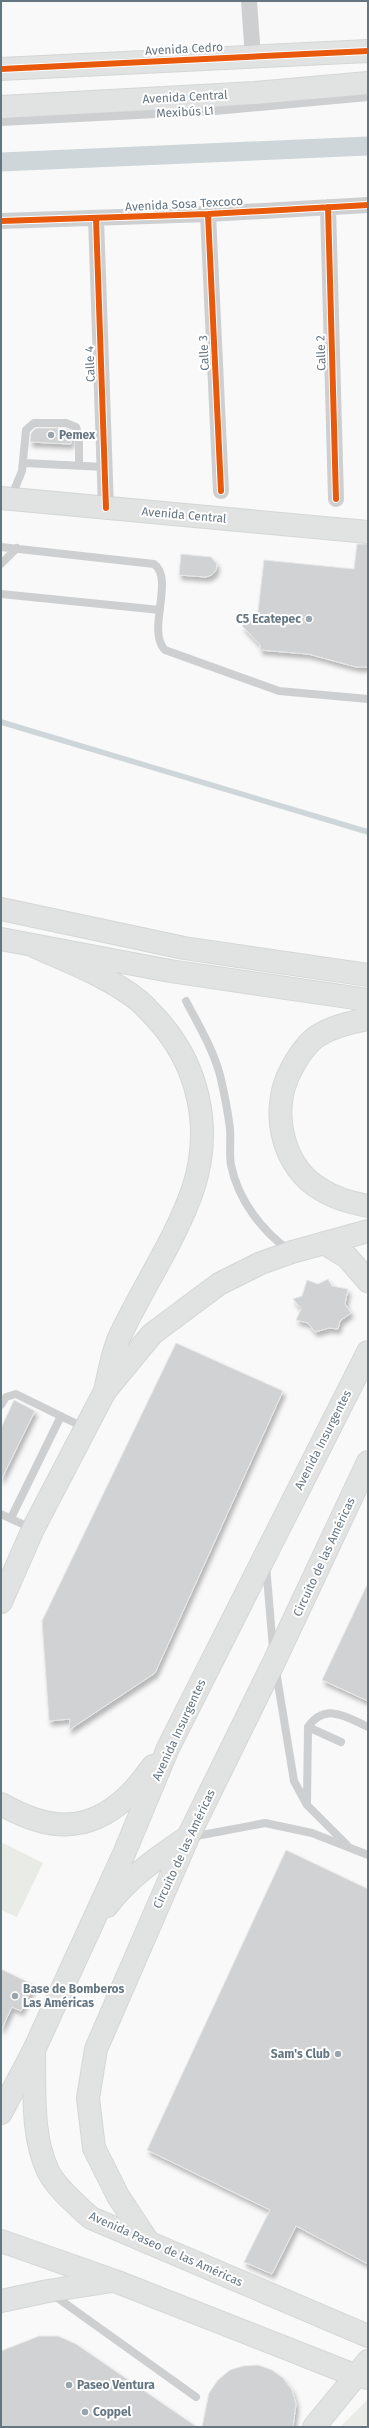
<svg xmlns="http://www.w3.org/2000/svg" width="369" height="2428" font-family="'Fira Sans',sans-serif">
  <style>
    .grass { fill: #e8ebe6 }
    .lines { fill: none; stroke-linecap: round; stroke-linejoin: round }
    .stream { stroke: #ced6d9; stroke-width: 5.5 }
    .canal { stroke: #ced6d9; stroke-width: 19 }
    .building { fill: #d0d2d3; stroke: #e8e8e8; filter: url(#shadow) }
    .secondary-casing { stroke: #d5d6d7; stroke-width: 24 }
    .highway-casing { stroke: #d5d6d6; stroke-width: 24 }
    .lane { stroke: #cecfd0; stroke-width: 8 }
    .street { stroke: #cecfd0; stroke-width: 16 }
    .secondary { stroke: #e1e2e2; stroke-width: 22 }
    .highway { stroke: #e1e2e2; stroke-width: 22 }
    .cycleway-casing { stroke: #fff; stroke-width: 8 }
    .cycleway { stroke: #e8590c; stroke-width: 6 }
    .poi-dot { fill: #99a4ac; stroke: #fff; stroke-width: 1.5 }
    .labels { text-anchor: middle; dominant-baseline: central; stroke-width: 4; stroke-linejoin: round; paint-order: stroke }
    .street-label { font-size: 12px; fill: #657683; stroke: #fff }
    .poi-label { font-size: 12px; font-weight: bold; fill: #657683; stroke: #fff; text-anchor: start }
  </style>
  <defs>
    <filter id="shadow"><feDropShadow dx="2.5" dy="4.5" stdDeviation="2" flood-color="#0004"/></filter>
  </defs>
  <rect width="100%" height="100%" fill="#f9f9f9"/>
  <!-- grass -->
  <path class="grass" d="M1,1842L43,1863L17,1917L1,1910Z
    M368,2399V2427H340Z"/>
  <g class="lines">
    <!-- stream -->
    <path class="stream" d="M1,722L368,832"/>
    <!-- canal -->
    <path class="canal" d="M1,162L368,146"/>
  </g>
  <!-- building -->
  <path class="building" d="M36,428H65L71,431V444L30,442L31,433Z
    M357,544H368V667H356L308,654L260,650V645L242,626L258,611L264,560L354,569Z
    M181,554L211,557L217,564L216,570L212,575L206,577L179,575Z
    M328,1279L332,1286L348,1289L345,1304L351,1313L340,1321L338,1329L329,1328L315,1332L308,1323L296,1320L301,1309L293,1299L302,1296L307,1280L318,1284Z
    M176,1343L283,1391L155,1673L69,1730L70,1719L49,1721L42,1621Z
    M14,1400L35,1411L1,1480V1428Z
    M368,1583V1701L322,1680Z
    M286,1850L368,1889V2264L296,2226L272,2274L244,2262L270,2210L147,2150Z
    M1,1969L34,1985L21,2011L12,2007L1,2030Z
    M39,2336H58L76,2344L197,2427H1V2351Z
    M258,2365L272,2370L283,2378L292,2390L296,2404L293,2427H202L209,2393L218,2380L230,2370L243,2366Z"/>
  <g class="lines">
    <defs>
      <path id="secondary" d="M1,69L368,51
        M324,1243L347,1257L368,1281
        M1,1602L33,1529L105,1391L152,1334L219,1284L261,1263L292,1252L368,1231
        M1,1804C47,1830 86,1835 127,1797C137,1788 145,1776 153,1766
        M107,1906C128,1878 158,1857 188,1837
        M34,2051C35,2090 31,2135 48,2171C56,2188 78,2206 91,2218L368,2336
        M1,2113L34,2050L123,1856L168,1748L368,1352
        M1,2241L115,2281L354,2375L368,2378
        M149,2243L118,2196L94,2148L88,2098L96,2049L188,1837L274,1662L368,1462
        M1,2301L48,2291L112,2281
        M314,2427L368,2361"/>
      <path id="highway" d="M1,107L255,93L368,83
        M1,498L368,532
        M1,909L184,948L368,975
        M1,939L170,971L368,1000
        M34,946C69,962 107,976 138,1000C144,1005 150,1012 155,1017C199,1064 213,1128 193,1189C175,1241 142,1288 119,1338C112,1354 109,1374 105,1391
        M368,1019C351,1022 334,1026 319,1035C305,1044 295,1061 288,1076C271,1115 283,1168 322,1190C336,1199 352,1203 368,1206"/>
    </defs>
    <!-- secondary casing -->
    <use href="#secondary" class="secondary-casing"/>
    <!-- highway casing -->
    <use href="#highway" class="highway-casing"/>
    <!-- lane -->
    <path class="lane" d="M1,122L215,111L368,97
      M24,463L104,467
      M11,498L22,471L26,430L34,423H66L76,427L79,437V464
      M1,547L154,564C175,579 146,631 165,650L279,691L368,699
      M1,564L17,548
      M1,594L160,610
      M186,1001C198,1024 213,1049 220,1075C224,1092 228,1112 230,1129C231,1141 229,1154 231,1165C238,1200 262,1231 290,1251
      M1,1405L6,1397L16,1394L85,1428
      M1,1514L33,1529
      M11,1518L61,1416
      M266,1565L273,1649
      M276,1671L294,1781L307,1805L347,1845
      M308,1727L341,1742
      M307,1804L308,1727C325,1702 347,1717 368,1727
      M191,1837L265,1823L312,1833L368,1855
      M52,2294L196,2397"/>
    <!-- street -->
    <path class="street" d="M249,1L253,57
      M328,207L336,499
      M208,214L221,491
      M96,218L106,508
      M1,221L208,214L368,205"/>
    <!-- secondary -->
    <use href="#secondary" class="secondary"/>
    <!-- highway -->
    <use href="#highway" class="highway"/>
    <defs>
      <path id="cycleway" d="M1,69L368,51
        M328,207L336,499
        M208,214L221,491
        M96,218L106,508
        M1,221L208,214L368,205"/>
    </defs>
    <!-- cycleway casing -->
    <use href="#cycleway" class="cycleway-casing"/>
    <!-- cycleway -->
    <use href="#cycleway" class="cycleway"/>
  </g>
  <!-- markers -->
  <g class="poi-dot">
    <circle cx="51" cy="435" r="4"/>
    <circle cx="309" cy="619" r="4"/>
    <circle cx="15" cy="1996" r="4"/>
    <circle cx="338" cy="2054" r="4"/>
    <circle cx="69" cy="2385" r="4"/>
    <circle cx="85" cy="2412" r="4"/>
  </g>
  <g class="labels">
    <!-- street labels -->
    <g class="street-label">
      <text transform="translate(184 49) rotate(-3)">Avenida Cedro</text>
      <text transform="translate(185 97) rotate(-3)">Avenida Central</text>
      <text transform="translate(185 112) rotate(-3)">Mexibús L1</text>
      <text transform="translate(184 204) rotate(-3)">Avenida Sosa Texcoco</text>
      <text transform="translate(204 353) rotate(-93)">Calle 3</text>
      <text transform="translate(321 353) rotate(-92)">Calle 2</text>
      <text transform="translate(90 364) rotate(-92)">Calle 4</text>
      <text transform="translate(184 515) rotate(5)">Avenida Central</text>
      <text transform="translate(323 1440) rotate(-63)">Avenida Insurgentes</text>
      <text transform="translate(324 1557) rotate(-65)">Circuito de las Américas</text>
      <text transform="translate(179 1730) rotate(-65)">Avenida Insurgentes</text>
      <text transform="translate(184 1849) rotate(-65)">Circuito de las Américas</text>
      <text transform="translate(166 2249) rotate(24)">Avenida Paseo de las Américas</text>
    </g>
    <!-- poi labels -->
    <g class="poi-label">
      <text x="59" y="435">Pemex</text>
      <text x="301" y="619" text-anchor="end">C5 Ecatepec</text>
      <text x="23" y="1989">Base de Bomberos<tspan x="23" dy="14">Las Américas</tspan></text>
      <text x="330" y="2054" text-anchor="end">Sam's Club</text>
      <text x="77" y="2385">Paseo Ventura</text>
      <text x="93" y="2412">Coppel</text>
    </g>
  </g>
  <!-- border -->
  <rect width="369" height="2428" fill="none" stroke="#657683" stroke-width="4"/>
</svg>
